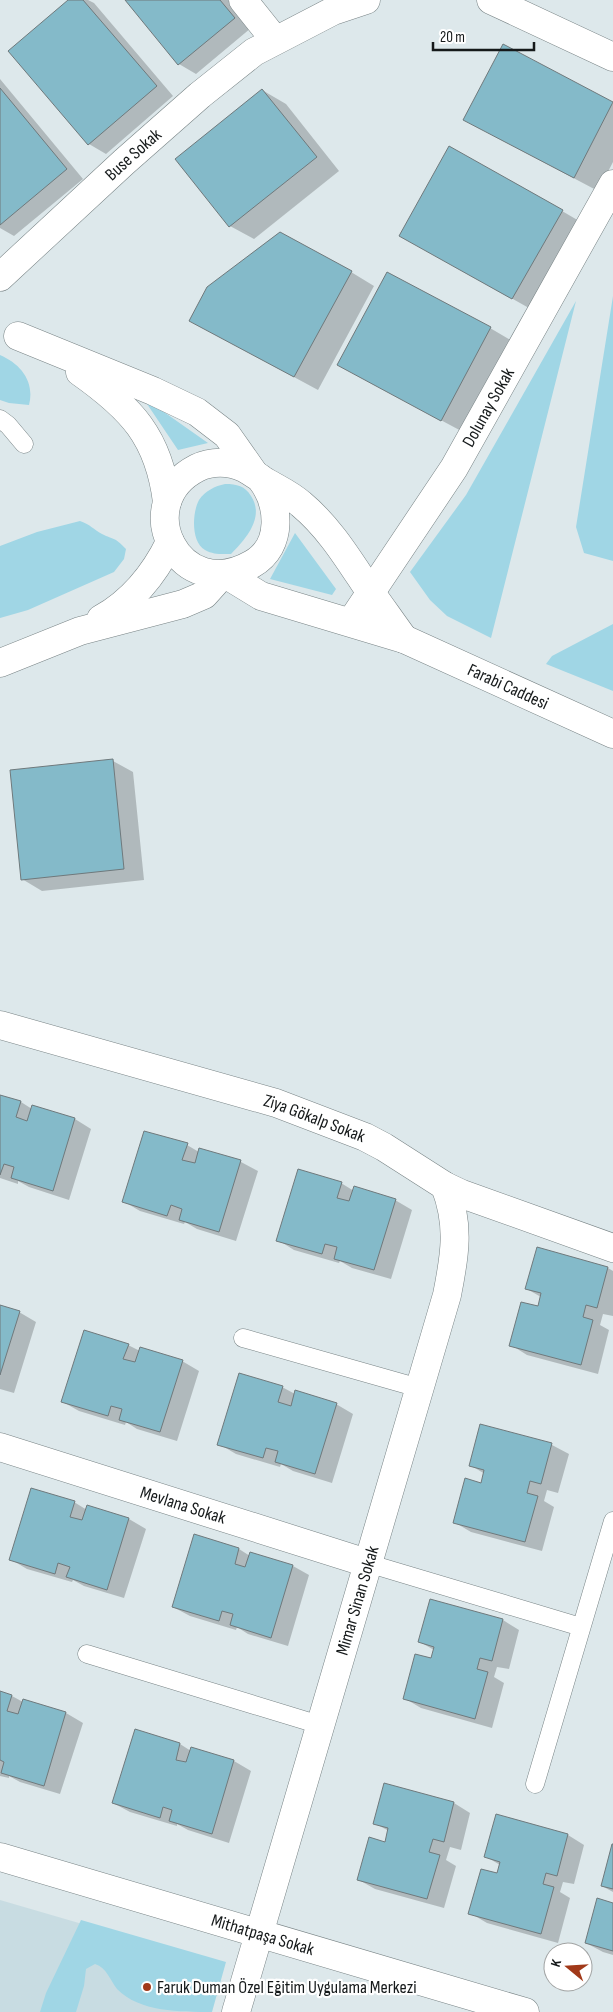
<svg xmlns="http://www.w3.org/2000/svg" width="613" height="2012" font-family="'Sofia Sans Condensed',sans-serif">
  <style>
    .built { fill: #c8dce2 }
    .green { fill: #a0d6e5 }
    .shadow { fill: #0003 }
    .building { fill: #84bac9; stroke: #6f797c }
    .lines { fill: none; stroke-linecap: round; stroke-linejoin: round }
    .service-casing { stroke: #788385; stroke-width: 19 }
    .minor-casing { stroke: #788385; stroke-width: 29 }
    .tertiary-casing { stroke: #788385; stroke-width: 29 }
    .service { stroke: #fff; stroke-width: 18 }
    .minor { stroke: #fff; stroke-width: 28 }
    .tertiary { stroke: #fff; stroke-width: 28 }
    .poi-dot { fill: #a13919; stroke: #fff; stroke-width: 2 }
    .labels { text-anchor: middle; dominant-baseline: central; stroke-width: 4.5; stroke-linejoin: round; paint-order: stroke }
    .street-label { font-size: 18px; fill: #15191a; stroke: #fff }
    .poi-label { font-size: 18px; fill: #15191a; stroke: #fff; text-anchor: start }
  </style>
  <rect width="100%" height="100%" fill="#dde8eb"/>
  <!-- built -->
  <path class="built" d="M0,1900L96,1928L212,2012H0Z"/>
  <!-- green -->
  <path class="green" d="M613,296V561L584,553L576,527Z
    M576,301L491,638L447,616L430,600L410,572L466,495Z
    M0,355C21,364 35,382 29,405L9,403L0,400Z
    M145,401L154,405L208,443L178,450Z
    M225,484C237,484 245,486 251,496C265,517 246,539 231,554C222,554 214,555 205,550C191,542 192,513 199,500C205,491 215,486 225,484Z
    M80,521C91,525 93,529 102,534C114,540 115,537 126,549L124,559L114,572L28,610L0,618V546L37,532Z
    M295,533L336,589L332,595L270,579Z
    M613,624V691L546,664L552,656Z
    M81,1920L226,1962L212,2012C181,2012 139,2012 117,1989C110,1980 107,1968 95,1964L86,1969L84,1986L76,2012H40L46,1993Z"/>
  <!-- shadow -->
  <path class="shadow" d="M70,0H88L94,3L173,96L106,154L89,144Z
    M127,0H228L251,28L196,74L179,64Z
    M503,46L613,104V162L598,191L488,133Z
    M0,79L83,179L14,236L0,228Z
    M262,90L286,104L339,171L254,239L230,226Z
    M562,211L586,225L536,312L424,249Z
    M351,272L374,286L318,390L214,334Z
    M490,328L514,342L465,433L362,378Z
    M113,761L133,772L144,880L42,891L22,879Z
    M0,1096L21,1102L32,1109L33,1107L75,1119L91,1129L69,1200L29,1187L18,1181V1184L0,1178Z
    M187,1145L199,1152L200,1149L241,1162L258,1171L236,1241L197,1229L185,1222L184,1224L140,1211L123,1201Z
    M341,1183L354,1191L395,1200L412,1210L391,1279L352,1268L340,1261L339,1263L294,1250L278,1240Z
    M608,1268L613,1271V1316L603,1314L600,1325L609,1330L598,1374L527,1355L511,1345L539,1308L541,1297L527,1289Z
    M0,1306L19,1312L36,1322L14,1393L0,1389Z
    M128,1345L140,1351L182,1361L199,1371L177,1441L137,1429L126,1422L125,1425L79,1411L63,1402Z
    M282,1387L295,1394L336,1404L353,1414L332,1483L293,1471L281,1464L280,1467L236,1454L219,1444Z
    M481,1425L552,1445L569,1454L558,1493L547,1490L544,1501L554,1507L542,1551L471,1532L454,1522L482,1484L485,1474L470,1465Z
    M74,1502L87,1510L88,1507L129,1519L146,1529L124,1598L84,1586L73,1580L72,1582L27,1569L10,1559Z
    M239,1549L250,1556L293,1566L309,1575L288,1646L248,1634L237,1627L236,1630L190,1616L173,1607Z
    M503,1620L519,1630L509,1669L497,1667L494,1677L504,1683L492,1728L421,1708L404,1698L432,1660L434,1650L420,1642Z
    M0,1693L12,1696L23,1702V1700L66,1713L83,1723L60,1794L20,1782L9,1776V1778L0,1776Z
    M135,1731L180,1744L191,1751V1748L234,1761L251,1771L229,1843L188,1830L177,1824V1826L130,1812L113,1803Z
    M385,1784L454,1803L470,1813L461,1850L450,1847L446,1860L456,1866L444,1908L375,1889L359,1880L386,1843L389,1831L374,1823Z
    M568,1835L584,1845L574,1884L563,1882L560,1892L570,1898L558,1943L487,1923L470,1913L497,1875L500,1865L485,1856Z
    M613,1845V1892L602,1886Z
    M613,1904V1955L603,1952L586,1943Z"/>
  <!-- building -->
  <path class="building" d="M68,0H83L157,86L88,145L8,51Z
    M125,0H220L235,18L178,65Z
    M503,44L613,102L574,178L463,120Z
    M0,88L67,169L0,225Z
    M262,89L317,157L229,227L175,159Z
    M449,146L563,210L512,299L399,236Z
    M280,232L352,271L294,377L189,321L207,287Z
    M387,272L491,327L441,421L337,365Z
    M113,759L124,869L21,880L10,770Z
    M0,1095L21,1101L16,1117L27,1121L32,1105L75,1118L53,1191L11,1178L14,1167L4,1164L0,1175Z
    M144,1131L188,1143L182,1160L195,1163L199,1148L241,1160L219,1232L179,1220L182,1209L171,1205L167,1216L122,1202Z
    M298,1169L342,1182L337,1198L349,1201L354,1186L396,1199L374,1270L334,1259L337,1247L325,1244L322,1254L276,1241Z
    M537,1247L608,1267L597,1308L586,1305L583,1317L593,1320L581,1365L509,1346L521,1302L538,1306L541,1293L525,1289Z
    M0,1305L20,1311L0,1375Z
    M84,1330L129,1344L123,1359L135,1362L140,1347L183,1360L160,1432L119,1420L122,1409L111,1406L108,1416L61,1402Z
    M239,1373L283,1386L278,1402L291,1406L295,1390L337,1403L315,1474L275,1462L278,1451L266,1448L263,1458L217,1445Z
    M480,1424L552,1443L541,1484L530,1481L527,1493L538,1496L525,1542L453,1523L465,1478L481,1483L484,1470L469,1466Z
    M31,1488L75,1501L70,1517L82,1520L87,1505L129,1518L107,1590L66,1577L70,1567L58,1563L55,1574L9,1560Z
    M194,1534L239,1548L235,1564L245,1567L250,1552L293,1565L271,1638L230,1625L233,1614L222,1611L219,1621L172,1607Z
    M430,1599L503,1619L492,1661L480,1658L477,1669L488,1672L475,1719L403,1699L415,1654L431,1658L434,1647L418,1642Z
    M0,1691L12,1695L7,1711L18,1714L23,1699L66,1712L44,1786L1,1773L4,1762L0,1760Z
    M135,1729L180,1743L176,1760L186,1762L191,1747L234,1760L212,1834L169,1821L172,1810L163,1807L160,1818L112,1803Z
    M384,1783L454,1802L444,1842L433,1839L429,1852L440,1855L427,1899L357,1880L369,1837L385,1842L388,1828L373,1824Z
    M496,1814L568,1834L557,1876L546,1873L543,1884L554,1887L541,1934L468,1914L481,1869L497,1873L500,1862L484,1857Z
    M612,1844H613V1889L601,1886Z
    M597,1898L613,1903V1951L585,1943Z"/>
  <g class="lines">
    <defs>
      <path id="service" d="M0,419L8,425L24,444
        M243,1338L419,1388
        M367,1563L581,1627
        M87,1654L320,1725
        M535,1784L613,1521"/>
      <g id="minor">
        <path d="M243,0L275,40"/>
        <path d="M491,0L613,57"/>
        <path id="s1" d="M0,277L124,162L200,95L254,52L333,11L366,0"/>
        <path id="s2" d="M351,622L454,468L613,184"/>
        <path id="s3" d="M0,1025L276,1103L365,1137L384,1147L445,1186L462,1194L613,1248"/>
        <path id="s4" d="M0,1447L367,1563"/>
        <path id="s5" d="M0,1857L525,2012"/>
        <path id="s6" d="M236,2012L447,1295C455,1255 460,1225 445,1186"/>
      </g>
      <g id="tertiary">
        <path d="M18,336L153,391L197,412L227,435L253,472"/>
        <path d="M80,372C131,408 159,437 167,502"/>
        <path d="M260,478C280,503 284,546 252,564C179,606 129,503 197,468C211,461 229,461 244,468C252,472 259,478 266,482C278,489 291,495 301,504C331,529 350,562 371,593C382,608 393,624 404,639"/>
        <path id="s7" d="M225,574L261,596L404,639L613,734"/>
        <path d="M101,619C133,601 154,575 170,542"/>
        <path d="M0,663L80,631L183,604L204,595L222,575"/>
      </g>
    </defs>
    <!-- service casing -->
    <use href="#service" class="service-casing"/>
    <!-- minor casing -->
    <use href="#minor" class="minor-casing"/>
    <!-- tertiary casing -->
    <use href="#tertiary" class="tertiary-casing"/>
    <!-- service -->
    <use href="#service" class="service"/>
    <!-- minor -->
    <use href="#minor" class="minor"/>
    <!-- tertiary -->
    <use href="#tertiary" class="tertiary"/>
  </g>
  <!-- markers -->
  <circle class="poi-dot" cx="147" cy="1987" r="5"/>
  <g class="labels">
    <!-- street labels -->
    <g class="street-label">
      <text stroke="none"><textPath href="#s1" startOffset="181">Buse Sokak</textPath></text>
      <text stroke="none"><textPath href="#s2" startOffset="255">Dolunay Sokak</textPath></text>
      <text stroke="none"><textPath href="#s7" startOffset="306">Farabi Caddesi</textPath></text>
      <text stroke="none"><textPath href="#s3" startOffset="328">Ziya Gökalp Sokak</textPath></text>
      <text stroke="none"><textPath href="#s4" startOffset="192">Mevlana Sokak</textPath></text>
      <text stroke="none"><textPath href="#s6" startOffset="429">Mimar Sinan Sokak</textPath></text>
      <text stroke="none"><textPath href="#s5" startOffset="274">Mithatpaşa Sokak</textPath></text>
    </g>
    <!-- poi labels -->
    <g class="poi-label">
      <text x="157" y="1987">Faruk Duman Özel Eğitim Uygulama Merkezi</text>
    </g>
  </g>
  <!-- north arrow -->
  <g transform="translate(568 1967) rotate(288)"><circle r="24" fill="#ffffff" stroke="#a1a3a3"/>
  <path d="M0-4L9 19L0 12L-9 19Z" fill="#a13919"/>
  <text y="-8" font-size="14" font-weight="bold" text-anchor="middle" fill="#15191a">K</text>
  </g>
  <!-- scale -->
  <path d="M433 42v8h101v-8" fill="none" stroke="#15191a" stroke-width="2.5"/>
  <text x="440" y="42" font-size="15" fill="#15191a" stroke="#ffffff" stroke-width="4" paint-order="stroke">20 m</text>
</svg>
